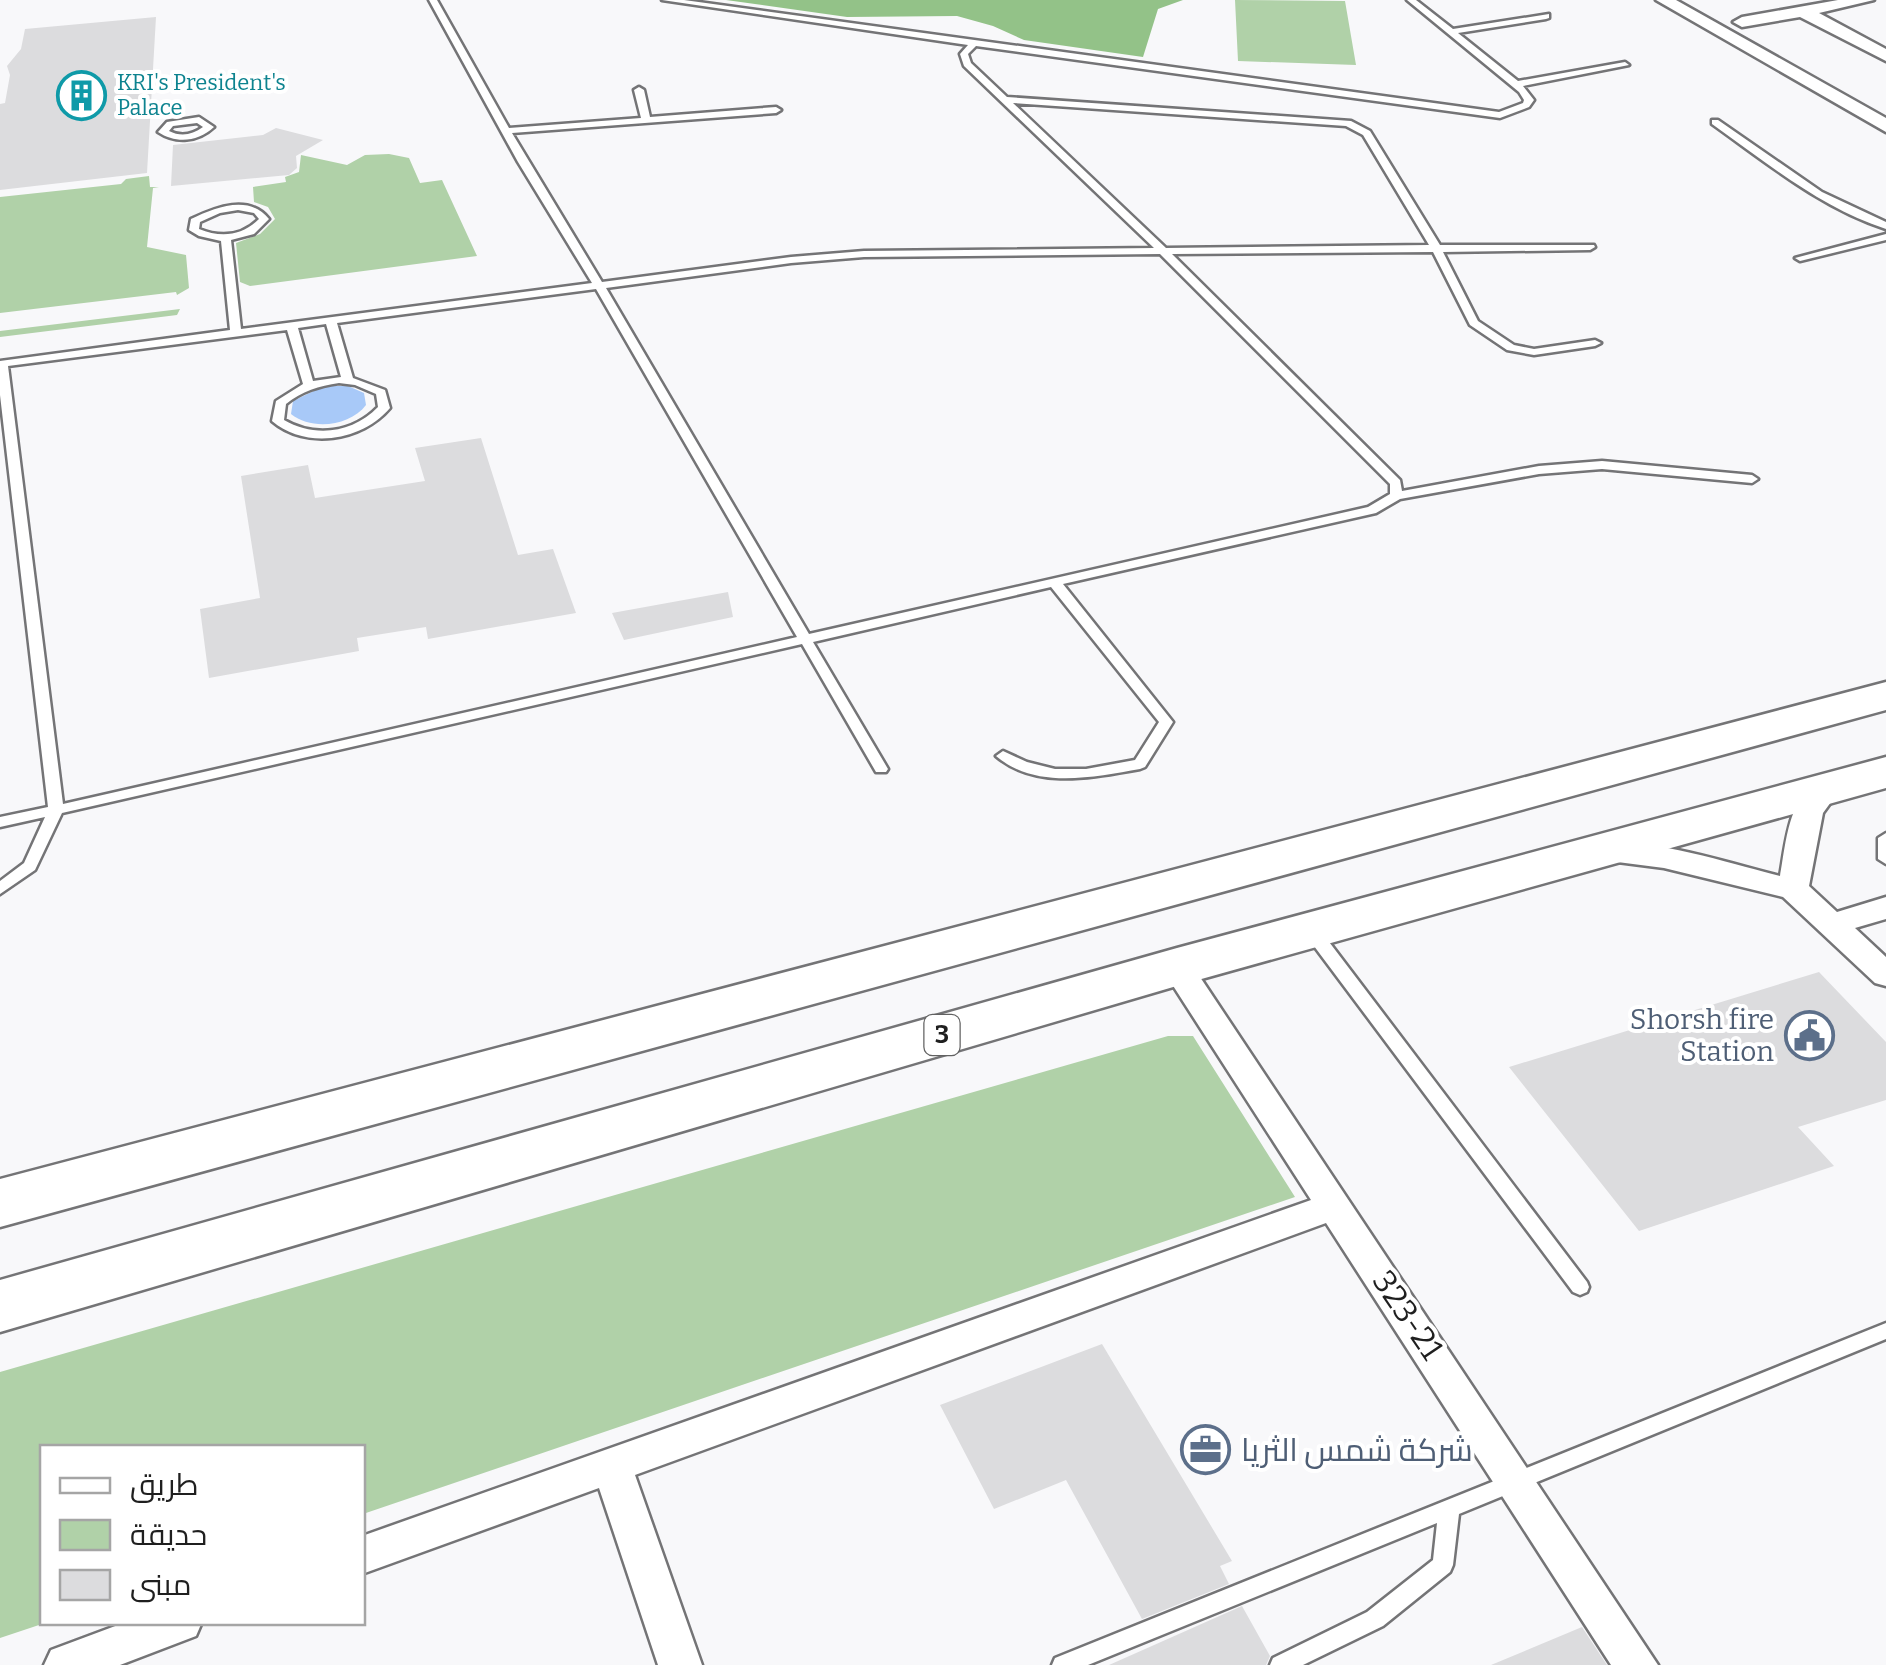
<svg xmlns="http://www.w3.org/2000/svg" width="1886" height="1665" font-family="Bitter,Cairo,serif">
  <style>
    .green { fill: #b0d1a8 }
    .forest { fill: #93c288 }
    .water { fill: #a8c9f8 }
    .building { fill: #dcdcde }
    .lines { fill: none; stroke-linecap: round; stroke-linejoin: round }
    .service-casing { stroke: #747476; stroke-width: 5 }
    .minor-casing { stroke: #747476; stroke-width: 5 }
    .trunk-casing { stroke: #747476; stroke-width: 5 }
    .service { fill: #fff; fill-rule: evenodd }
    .minor { fill: #fff; fill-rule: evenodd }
    .trunk { fill: #fff; fill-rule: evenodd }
    .labels { text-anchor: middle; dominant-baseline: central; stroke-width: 8; stroke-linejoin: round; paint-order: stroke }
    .far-culture-label { font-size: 22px; fill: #0d838f; stroke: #fff; text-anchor: start }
    .shield { fill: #fff; stroke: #626262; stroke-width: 2.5 }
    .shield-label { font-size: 25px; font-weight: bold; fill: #1f1f1f }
    .service-label { font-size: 28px; fill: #4e5e75; stroke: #fff; text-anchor: end }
    .near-street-label { font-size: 32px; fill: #1f1f1f; stroke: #fff }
    .near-service-label { font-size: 32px; fill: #4e5e75; stroke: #fff; text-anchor: start }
  </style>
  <rect width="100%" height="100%" fill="#f8f8fa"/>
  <!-- green -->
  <path class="green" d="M1235,0L1345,1L1356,65L1238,61Z
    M389,154L409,158L420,183L442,180L477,256L250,286L240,282L236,243L260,234L275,219L268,207L254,202L253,187L286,182L285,177L299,172L301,155L347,165L365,155Z
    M149,176L150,187H159L153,188L147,247L186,255L189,288L177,295L176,292L0,313V197L121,184L126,179Z
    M180,309L177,315L0,337V331Z
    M1168,1036H1193L1295,1197L363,1514L362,1448H42L45,1623L0,1638V1372Z"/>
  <!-- forest -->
  <path class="forest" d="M726,0H1183L1158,9L1143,57L1024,40L993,26L957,16L847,17Z"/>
  <!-- water -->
  <path class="water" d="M324,386H348L364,393L366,405C350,426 312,431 291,414L293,401Z"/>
  <!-- building -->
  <path class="building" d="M156,17L147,173L0,190V104L5,103L10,75L7,66L21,49L25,29Z
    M276,128L323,140L296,156L297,168L289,175L171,186L173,145L263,135Z
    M481,438L518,555L553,549L576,613L428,639L426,627L357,638L359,651L209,678L200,609L260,598L241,476L308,465L315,498L425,481L415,448Z
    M728,592L733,617L624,640L612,613Z
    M1819,972L1886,1042V1100L1798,1127L1834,1166L1639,1231L1509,1067Z
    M1102,1344L1232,1561L1220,1566L1229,1584L1142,1619L1066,1480L994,1509L940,1405Z
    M1242,1606L1270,1656L1266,1665H1109Z
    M1582,1627L1607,1665H1491Z"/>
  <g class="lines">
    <defs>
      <path id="service" d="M429,0H437L509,128L641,118L634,90L639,87L644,90L650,117L776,107L781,110L776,113L512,133L602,282L791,257L864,251L1154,248L964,66L960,54L968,45L662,0H684L1499,112L1523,103L1524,100L1519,92L1407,0H1416L1453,29L1549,14V18L1546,19L1458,33L1518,81L1625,62L1629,65L1523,86L1534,100L1529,107L1500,118L976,46L968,54L971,63L1007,97L1351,121L1370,131L1440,245H1594L1595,247L1590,250L1443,252L1478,321L1514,345L1534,349L1595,340L1601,343L1595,346L1534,355L1507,350L1470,325L1433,252L1172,254L1400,480L1402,491L1539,466L1602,461L1752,475L1758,479L1752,483L1602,469L1539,474L1400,499L1376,513L1063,584L1173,722L1145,767L1140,769C1093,777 1036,790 996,756L1003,751L1027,762L1055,769H1086L1135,760L1159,722L1051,587L813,642L888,769L886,772H876L802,644L62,813L35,870L0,894V881L24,863L45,817L0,827V817L48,807L0,395V361L230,330L221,241L199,236L189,230L191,219C216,207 249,194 269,219L254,234L231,240L241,329L592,283L518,162ZM1013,103L1346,126L1363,135L1429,245L1166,248ZM238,210L254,213L259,219C242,236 221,238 199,229L200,222L220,213ZM1160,254L1390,484V494L1368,507L809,634L606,288L791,263L864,257ZM596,289L797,637L63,804L8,366L287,330L303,384L276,401L272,421C306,450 362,441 390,408L385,390L353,378L337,323ZM326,324L341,377L313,381L298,328ZM339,383L355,385L376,394L378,407C353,433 315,438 284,420L286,404C302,391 319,386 339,383Z
        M199,117L214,127C198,142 176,144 158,132L167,122ZM197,123L203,127C192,135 181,137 169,131L173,126Z
        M1712,120H1718L1822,192L1886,222V229C1821,208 1767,163 1712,124Z
        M1886,234V240L1800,261L1795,258Z
        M1886,833V864L1878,859V838Z
        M1311,925L1317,926L1587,1282L1589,1287L1587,1292L1580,1295L1573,1292L1305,934L1303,930L1305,926Z
        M1886,1323V1339L1459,1514L1453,1565L1450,1572L1383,1626L1303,1665H1270L1273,1658L1367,1612L1433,1560L1437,1523L1088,1665H1052L1055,1658Z"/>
      <path id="minor" d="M1656,0H1676L1886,118V132Z
        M1838,0H1874L1819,13L1886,49V61L1800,17L1742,27L1733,22L1742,17Z
        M1824,782L1834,784L1839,791L1823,813L1809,886L1837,912L1886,897V919L1855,928L1886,957V986L1875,983L1783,897L1664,868L1594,859L1590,852L1594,845C1638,833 1734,865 1780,876C1786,845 1788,791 1824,782Z
        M1177,956L1188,959L1658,1665H1611L1326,1223L635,1475L702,1665H658L599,1488L362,1574V1536L1311,1200L1161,967L1166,959Z
        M126,1622H202L196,1636L120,1665H44L51,1650Z"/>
      <path id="trunk" d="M1886,682V710L0,1227V1179Z
        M1886,757V788L1180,985L0,1332V1280L1177,948Z"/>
    </defs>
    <!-- service casing -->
    <use href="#service" class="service-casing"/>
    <!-- minor casing -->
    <use href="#minor" class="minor-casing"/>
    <!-- trunk casing -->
    <use href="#trunk" class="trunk-casing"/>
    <!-- service -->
    <use href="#service" class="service"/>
    <!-- minor -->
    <use href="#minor" class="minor"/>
    <!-- trunk -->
    <use href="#trunk" class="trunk"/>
  </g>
  <!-- icons -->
  <defs>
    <symbol id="building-ring" viewBox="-11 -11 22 22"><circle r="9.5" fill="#fff" stroke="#0f9aa8" stroke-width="1.5"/><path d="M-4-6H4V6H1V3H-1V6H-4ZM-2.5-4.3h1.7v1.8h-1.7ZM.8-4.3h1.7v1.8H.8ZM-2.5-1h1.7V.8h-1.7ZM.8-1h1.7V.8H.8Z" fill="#0f9aa8"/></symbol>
    <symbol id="civic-ring" viewBox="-11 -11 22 22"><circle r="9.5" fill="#fff" stroke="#5c6f8a" stroke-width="1.5"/><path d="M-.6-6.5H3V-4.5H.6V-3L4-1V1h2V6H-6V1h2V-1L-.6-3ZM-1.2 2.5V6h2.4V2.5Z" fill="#5c6f8a"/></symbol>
    <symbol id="office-ring" viewBox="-11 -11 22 22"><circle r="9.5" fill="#fff" stroke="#5c6f8a" stroke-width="1.5"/><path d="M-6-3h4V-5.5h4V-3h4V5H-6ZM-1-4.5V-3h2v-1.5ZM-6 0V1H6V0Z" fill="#5c6f8a"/></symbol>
  </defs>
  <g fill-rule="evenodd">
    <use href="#building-ring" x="54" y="68" width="55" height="55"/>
    <use href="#civic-ring" x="1782" y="1008" width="55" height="55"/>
    <use href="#office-ring" x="1178" y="1422" width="55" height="55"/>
  </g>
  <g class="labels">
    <!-- far-culture labels -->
    <g class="far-culture-label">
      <text x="117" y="82">KRI's President's<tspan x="117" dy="25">Palace</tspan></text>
    </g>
    <!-- shield labels -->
    <rect class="shield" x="924.5" y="1015" width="35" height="40" rx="8"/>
    <g class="shield-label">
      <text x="942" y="1035">3</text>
    </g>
    <!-- service labels -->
    <g class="service-label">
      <text x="1774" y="1019">Shorsh fire<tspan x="1774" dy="32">Station</tspan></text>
    </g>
    <!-- near-street labels -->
    <g class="near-street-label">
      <text transform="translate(1408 1315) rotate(56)">323-21</text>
    </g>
    <!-- near-service labels -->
    <g class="near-service-label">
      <text x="1241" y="1450">شركة شمس الثريا</text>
    </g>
  </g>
  <!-- legend -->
  <rect x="40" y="1445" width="325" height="180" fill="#ffffff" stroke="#a5a5a5" stroke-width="2.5"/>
  <rect x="60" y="1478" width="50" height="15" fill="#ffffff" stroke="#a5a5a5" stroke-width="2.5"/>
  <text x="130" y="1495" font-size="30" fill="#1f1f1f">طريق</text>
  <rect x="60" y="1520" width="50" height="30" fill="#b0d1a8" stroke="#a5a5a5" stroke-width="2.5"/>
  <text x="130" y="1545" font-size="30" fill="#1f1f1f">حديقة</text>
  <rect x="60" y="1570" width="50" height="30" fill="#dcdcde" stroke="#a5a5a5" stroke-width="2.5"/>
  <text x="130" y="1595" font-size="30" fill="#1f1f1f">مبنى</text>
</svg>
